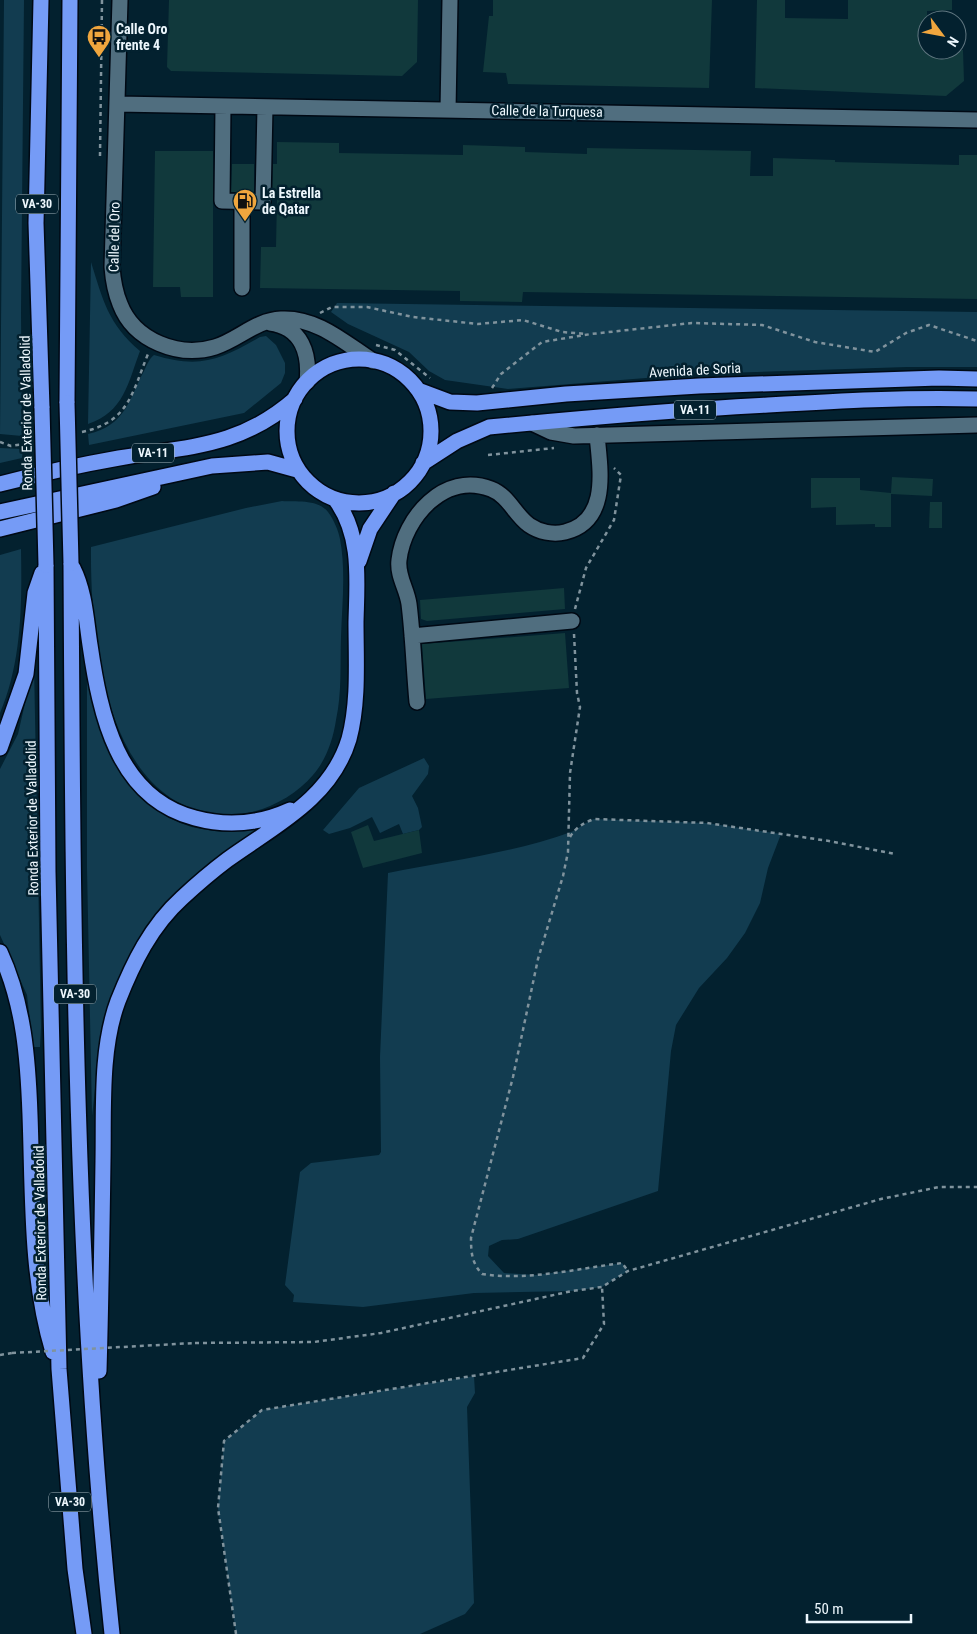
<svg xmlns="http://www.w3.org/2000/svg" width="977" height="1634" font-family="'Roboto Condensed',sans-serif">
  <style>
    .green { fill: #123c50 }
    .building { fill: #11393c }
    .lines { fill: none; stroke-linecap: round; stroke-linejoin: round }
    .minor-casing { stroke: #000914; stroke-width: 18 }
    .highway-casing { stroke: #000914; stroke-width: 18 }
    .path { stroke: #80939d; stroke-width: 2.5; stroke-dasharray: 4 4; stroke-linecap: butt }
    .minor { stroke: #506e7f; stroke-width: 15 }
    .highway { stroke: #759bf6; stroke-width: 15 }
    .highway-bridge-casing { stroke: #000914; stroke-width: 18; stroke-linecap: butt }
    .path-bridge { stroke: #80939d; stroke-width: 2.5; stroke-dasharray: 4 4; stroke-linecap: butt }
    .highway-bridge { stroke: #759bf6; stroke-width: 15 }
    .labels { text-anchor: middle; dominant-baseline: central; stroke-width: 5; stroke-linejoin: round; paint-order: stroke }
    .shield { fill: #03212f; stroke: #a7b7bf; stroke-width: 1 }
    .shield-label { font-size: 12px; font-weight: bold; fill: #edf7fd }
    .poi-label { font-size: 14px; font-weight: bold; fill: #edf7fd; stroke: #03212f; text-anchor: start }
    .street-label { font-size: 14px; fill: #edf7fd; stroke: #03212f }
  </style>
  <rect width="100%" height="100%" fill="#03212f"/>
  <!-- green -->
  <path class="green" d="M4,0H24L21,312L22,436L0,434Z
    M91,262C103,300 108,324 140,351C128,383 124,412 88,424Z
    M337,303L977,312V367H907L696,374L508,389L445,380L429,371L409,352L348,324L331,312Z
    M266,336L276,345L285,363V373L281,383L244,413L89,445L88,434C126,425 128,401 144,371C147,365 149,359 154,355C200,369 220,360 260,337Z
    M0,448L23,449L22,458L0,463Z
    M282,501C296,502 318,499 328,512C334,520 338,530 340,539C346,571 342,605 341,637C340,665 342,693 336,720C333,740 326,760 313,775C292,800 255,817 223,815C105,807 90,638 91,547L246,508Z
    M21,549C22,604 22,661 0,713V555Z
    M34,664L41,1027L40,1047H33L27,995L0,935V769L18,734Z
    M87,667C101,720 108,781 160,812C172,820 187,827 202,829C210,830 220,832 228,832C240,832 255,824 265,829C165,888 123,931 101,1048C96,1070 95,1094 92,1116L87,868Z
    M424,758L429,766L428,774L412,796L418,808L422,827L419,830L403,834L399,824L380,833L372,817L350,828L329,834L323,830L359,788Z
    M594,819L707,823L781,834L768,868L760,903L745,933L727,958L699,988L676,1025L671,1051L658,1191L518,1239L502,1240L489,1246L488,1256L504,1273L537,1275L622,1263L628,1271L602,1287L572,1291L474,1293L363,1307L293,1302L294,1295L285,1285L300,1172L311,1163L379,1155L381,1152L380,1057L388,873C448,861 513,853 571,832C579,829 585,822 594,819Z
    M474,1376L475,1393L467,1407L474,1603L465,1614L420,1634H236L218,1508L224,1441L262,1410Z"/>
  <!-- building -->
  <path class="building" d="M169,0H418L417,62L402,76L171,71L167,67Z
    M493,0H712L709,88L508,84L506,73L483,72L489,16H493Z
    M757,0H785V18L848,19V0H952V10L927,11V50H963L964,81L946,96L755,88Z
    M277,142L339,143V153L463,155V145L525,147V152L587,154V148L751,151L750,176H773V158L835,160V162L959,165V155H977V299L523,292L522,302L460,301V291L260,288L261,247H276L277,197H272L273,164H277Z
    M155,151H213V297H181L180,287H153Z
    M232,164H254V192H231Z
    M892,477L933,479L932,496L891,494V527H875V524L836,525V507L811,508V478H860V490L891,493Z
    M930,502H942V528H929Z
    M564,588L565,609L427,621L421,619L420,600Z
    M565,633L569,688L426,699L422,644Z
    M368,825L374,841L419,830L422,853L363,868L351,832Z"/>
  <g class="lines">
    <defs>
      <path id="minor" d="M120,0L112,267C113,280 115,292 120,304C134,341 179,358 215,347C238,340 256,320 281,319C317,317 345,343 373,361
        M117,104L977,120
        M223,106L222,201L263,202L265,107
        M448,110L450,0
        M242,288V202
        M270,323C302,327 310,354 307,382
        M532,423L551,432L574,436L977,425
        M412,636L572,621
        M417,702C414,670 413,636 409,604C407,589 397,576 399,560C404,518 444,471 491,489C509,496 514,514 529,525C539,532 553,535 565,532C610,521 600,469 597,435"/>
      <path id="highway" d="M41,0L36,223L42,408
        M287 431a72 72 0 1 1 144 0a72 72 0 1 1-144 0Z
        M418,390L450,402L477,403L566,394L699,386L939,378L977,379
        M67,403L70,0
        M423,463L457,441L489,427C582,418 675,410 768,405C838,401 908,397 977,399
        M0,484C39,474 79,465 119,458C188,446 239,448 295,399
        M0,512L212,466L268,462L297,470
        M0,529L116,500L153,487
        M359,561L370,529L394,493
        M71,563C73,920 74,1278 112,1634
        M46,565L48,872L59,1369L75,1569L84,1634
        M73,568C85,592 86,619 90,645C100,714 117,798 195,818C228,827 259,824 290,810
        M0,748L26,674L35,593L42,573
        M0,952C24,1004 28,1059 30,1115C33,1194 30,1276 53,1352
        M99,1371C101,1301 102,1231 103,1161C104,1110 100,1049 118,1001C133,963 151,926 182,898C196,885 211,872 227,860C274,826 331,799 349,739C359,702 356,660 356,622C357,580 362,535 335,499"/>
    </defs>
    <!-- minor casing -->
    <use href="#minor" class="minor-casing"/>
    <!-- highway casing -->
    <use href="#highway" class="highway-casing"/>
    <!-- path -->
    <path class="path" d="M100,156L102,0
      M320,313L332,307H367L413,317L478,324L523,320L562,332L587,334
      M376,345L395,350L430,378
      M492,388L501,374L542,342L591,334L692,323L762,325L815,342L875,352L906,333L929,325L977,341
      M82,432C129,422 132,393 148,354
      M0,442L11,446L30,443
      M488,455L554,448
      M575,609L586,568L614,520L621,475L614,468
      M574,634L577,693L580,707L570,773L568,852L563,876L538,959L513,1077L471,1238C471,1253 472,1263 482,1274C528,1281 575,1269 622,1263L628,1271
      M570,837C576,827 584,823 594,819L707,823L829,841L895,854
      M195,1343L314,1342L381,1333L572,1291L602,1287L628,1271L881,1199L939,1187H977
      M0,1355L12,1353
      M236,1634L218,1508L224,1441L262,1410L583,1358L604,1324L602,1287"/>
    <!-- minor -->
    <use href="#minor" class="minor"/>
    <!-- highway -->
    <use href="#highway" class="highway"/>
    <defs>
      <path id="highway-bridge" d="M67,403L71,563
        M42,408L46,565"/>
    </defs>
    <!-- highway-bridge casing -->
    <use href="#highway-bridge" class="highway-bridge-casing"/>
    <!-- path-bridge -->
    <path class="path-bridge" d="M12,1353L195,1343"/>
    <!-- highway-bridge -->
    <use href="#highway-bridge" class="highway-bridge"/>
  </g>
  <!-- icons -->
  <defs>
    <symbol id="bus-pin" viewBox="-11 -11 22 30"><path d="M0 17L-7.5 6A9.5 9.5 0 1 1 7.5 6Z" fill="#f0a63e" stroke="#03212f"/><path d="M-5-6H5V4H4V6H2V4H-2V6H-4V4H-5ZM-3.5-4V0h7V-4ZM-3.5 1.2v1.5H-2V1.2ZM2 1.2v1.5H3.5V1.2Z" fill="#111"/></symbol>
    <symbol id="fuel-pin" viewBox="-11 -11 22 30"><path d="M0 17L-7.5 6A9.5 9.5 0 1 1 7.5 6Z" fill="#f0a63e" stroke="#03212f"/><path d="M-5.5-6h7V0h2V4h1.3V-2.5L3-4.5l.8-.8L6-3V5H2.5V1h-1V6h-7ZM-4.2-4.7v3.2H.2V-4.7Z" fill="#111"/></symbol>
  </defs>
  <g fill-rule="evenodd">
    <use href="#bus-pin" x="85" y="23" width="28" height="38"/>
    <use href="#fuel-pin" x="231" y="187" width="28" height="38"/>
  </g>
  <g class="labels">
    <!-- shield labels -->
    <g class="shield">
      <rect x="16" y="194.5" width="42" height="19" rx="4"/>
      <rect x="674" y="400.5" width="42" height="19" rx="4"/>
      <rect x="132" y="443.5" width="42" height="19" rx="4"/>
      <rect x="54" y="984.5" width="42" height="19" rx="4"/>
      <rect x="49" y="1492.5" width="42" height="19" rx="4"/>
    </g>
    <g class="shield-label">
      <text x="37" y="204">VA-30</text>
      <text x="695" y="410">VA-11</text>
      <text x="153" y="453">VA-11</text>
      <text x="75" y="994">VA-30</text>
      <text x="70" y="1502">VA-30</text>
    </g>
    <!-- poi labels -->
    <g class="poi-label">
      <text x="116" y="29">Calle Oro<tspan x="116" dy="16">frente 4</tspan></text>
      <text x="262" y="193">La Estrella<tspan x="262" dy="16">de Qatar</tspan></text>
    </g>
    <!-- street labels -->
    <g class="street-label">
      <text transform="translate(547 111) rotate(1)">Calle de la Turquesa</text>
      <text transform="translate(114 237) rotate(-89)">Calle del Oro</text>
      <text transform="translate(695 370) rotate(-3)">Avenida de Soria</text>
      <text transform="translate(26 413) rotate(-91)">Ronda Exterior de Valladolid</text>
      <text transform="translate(32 818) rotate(-91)">Ronda Exterior de Valladolid</text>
      <text transform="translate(40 1223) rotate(-91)">Ronda Exterior de Valladolid</text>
    </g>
  </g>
  <!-- north arrow -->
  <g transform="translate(942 35) rotate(122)"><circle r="24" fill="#03212f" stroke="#617781"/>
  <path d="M0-4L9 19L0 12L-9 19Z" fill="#f0a63e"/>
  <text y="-8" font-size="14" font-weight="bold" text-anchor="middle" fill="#edf7fd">N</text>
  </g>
  <!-- scale -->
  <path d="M807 1614v8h104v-8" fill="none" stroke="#edf7fd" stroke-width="2.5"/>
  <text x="814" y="1614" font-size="15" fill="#edf7fd" stroke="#03212f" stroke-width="4" paint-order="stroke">50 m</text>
</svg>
